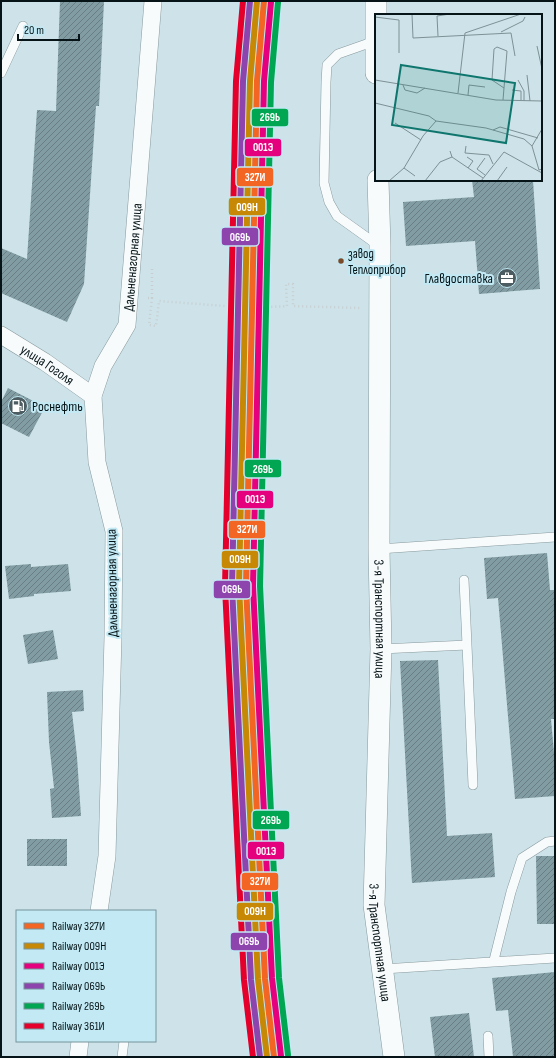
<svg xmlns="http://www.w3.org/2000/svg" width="556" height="1058" font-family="'Sofia Sans Condensed',sans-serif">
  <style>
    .building { fill: url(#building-hatch) }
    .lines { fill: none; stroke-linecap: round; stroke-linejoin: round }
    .service-casing { stroke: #88999d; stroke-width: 10 }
    .minor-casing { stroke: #88999d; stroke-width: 18 }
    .tertiary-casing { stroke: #88999d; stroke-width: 22 }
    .path { stroke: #c8ced0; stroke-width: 2.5; stroke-dasharray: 1 3; stroke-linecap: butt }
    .service { stroke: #f8fbfc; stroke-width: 9 }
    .minor { stroke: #f8fbfc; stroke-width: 17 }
    .tertiary { stroke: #f8fbfc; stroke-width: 21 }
    .rail-1-casing { stroke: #c2e9f4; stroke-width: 9 }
    .rail-2-casing { stroke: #c2e9f4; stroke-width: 9 }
    .rail-3-casing { stroke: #c2e9f4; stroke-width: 9 }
    .rail-4-casing { stroke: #c2e9f4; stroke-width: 9 }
    .rail-5-casing { stroke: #c2e9f4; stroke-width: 9 }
    .rail-6-casing { stroke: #c2e9f4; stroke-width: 9 }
    .rail-1 { stroke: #f26522; stroke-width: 6 }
    .rail-2 { stroke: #c78905; stroke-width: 6 }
    .rail-3 { stroke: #e5007d; stroke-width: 6 }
    .rail-4 { stroke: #8e44ad; stroke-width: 6 }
    .rail-5 { stroke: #00a651; stroke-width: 6 }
    .rail-6 { stroke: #e4002b; stroke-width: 6 }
    .bus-dot { fill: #7a4b2a; stroke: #c2e9f4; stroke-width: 1.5 }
    .labels { text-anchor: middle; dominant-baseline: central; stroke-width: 4; stroke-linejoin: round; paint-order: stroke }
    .bus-label { font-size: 13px; fill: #061418; stroke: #c2e9f4; text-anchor: start }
    .street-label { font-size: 14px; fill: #061418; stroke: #c2e9f4 }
    .poi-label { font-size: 14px; fill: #061418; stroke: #c2e9f4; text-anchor: end }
    .inset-road { fill: none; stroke: #7d9095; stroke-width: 1 }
    .view { fill: #0f766e; fill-opacity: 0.15; stroke: #0f766e; stroke-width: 2 }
    .inset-edge { fill: none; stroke: #061418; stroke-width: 2 }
    .line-badge { stroke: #c2e9f4; stroke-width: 1.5 }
    .badge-label { font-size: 11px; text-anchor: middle; font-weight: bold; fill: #fff }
  </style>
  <defs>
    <pattern id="building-hatch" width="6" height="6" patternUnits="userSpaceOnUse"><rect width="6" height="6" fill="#819ca3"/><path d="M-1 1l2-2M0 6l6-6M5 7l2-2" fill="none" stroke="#687e84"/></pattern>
  </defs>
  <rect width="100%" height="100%" fill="#cde3e9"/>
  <!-- building -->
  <path class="building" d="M60,1H104L99,106H96L84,284L67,322L1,293V248L27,259L37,110L56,111Z
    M472,180H533L540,289L479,294L475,241L406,246L403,202L474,197Z
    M8,388L45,407L29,437L1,423V402Z
    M547,553L550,590H555V719H551L555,764V796L515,799L498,598L487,599L484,558Z
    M31,564V567L68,564L71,591L34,594V596L9,599L5,566Z
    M53,630L58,659L28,664L23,635Z
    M438,660L447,836L492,833L495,877L412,883L400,661Z
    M83,690L84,711L72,712L77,757L81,816L52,818L50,789L54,788L49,742L47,692Z
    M27,839H67V866H27Z
    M536,856H555V924H537Z
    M555,972V1057H513L508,1010L496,1011L492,978Z
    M469,1013L474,1057H435L430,1017Z"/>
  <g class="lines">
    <defs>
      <path id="service" d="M375,41L338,54L327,65L326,82L324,183L329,202L337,216L379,246
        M1,73L23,26
        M379,549L555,537
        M464,580L467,645
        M381,649L467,645L473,785
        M494,960L511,892L522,858L547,842L555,841
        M383,969L555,958
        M488,1036L489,1057
        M122,1057L124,1041"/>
      <g id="minor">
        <path id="s1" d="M1,335L45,362L93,396"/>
        <path id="s2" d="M99,911L107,856L113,637L114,531L97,462L93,396L103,366L127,325L153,1"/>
        <path d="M78,1057L80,1041"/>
      </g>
      <g id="tertiary">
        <path d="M376,1V73"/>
        <path id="s3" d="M378,180L380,246L379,549L381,649L374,905L394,1057"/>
      </g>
    </defs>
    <!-- service casing -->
    <use href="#service" class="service-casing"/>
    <!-- minor casing -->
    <use href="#minor" class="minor-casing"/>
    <!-- tertiary casing -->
    <use href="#tertiary" class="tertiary-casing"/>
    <!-- path -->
    <path class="path" d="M148,298H152L149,325L156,326L159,301L252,308L287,306L286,284H293V306L361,308
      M152,298V267"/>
    <!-- service -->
    <use href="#service" class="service"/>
    <!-- minor -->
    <use href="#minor" class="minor"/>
    <!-- tertiary -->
    <use href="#tertiary" class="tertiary"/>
    <defs>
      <path id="rail-1" d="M264,1L257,81L246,586L265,979L274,1057"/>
      <path id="rail-2" d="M257,1L250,81L239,586L258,979L267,1057"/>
      <path id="rail-3" d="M271,2L264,81L253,586L272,978L281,1056"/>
      <path id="rail-4" d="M250,1L243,81L232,587L251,980L260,1057"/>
      <path id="rail-5" d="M278,2L271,82L260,586L279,978L288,1055"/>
      <path id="rail-6" d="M243,1L236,81L225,587L244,980L253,1057"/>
    </defs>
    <!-- rail-1 casing -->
    <use href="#rail-1" class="rail-1-casing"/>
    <!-- rail-2 casing -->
    <use href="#rail-2" class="rail-2-casing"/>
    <!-- rail-3 casing -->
    <use href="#rail-3" class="rail-3-casing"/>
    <!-- rail-4 casing -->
    <use href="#rail-4" class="rail-4-casing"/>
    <!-- rail-5 casing -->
    <use href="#rail-5" class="rail-5-casing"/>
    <!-- rail-6 casing -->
    <use href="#rail-6" class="rail-6-casing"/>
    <!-- rail-1 -->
    <use href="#rail-1" class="rail-1"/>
    <!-- rail-2 -->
    <use href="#rail-2" class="rail-2"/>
    <!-- rail-3 -->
    <use href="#rail-3" class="rail-3"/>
    <!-- rail-4 -->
    <use href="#rail-4" class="rail-4"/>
    <!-- rail-5 -->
    <use href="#rail-5" class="rail-5"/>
    <!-- rail-6 -->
    <use href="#rail-6" class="rail-6"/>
  </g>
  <!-- icons -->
  <defs>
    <symbol id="office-disc" viewBox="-11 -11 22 22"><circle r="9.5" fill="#4c5c61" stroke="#c2e9f4"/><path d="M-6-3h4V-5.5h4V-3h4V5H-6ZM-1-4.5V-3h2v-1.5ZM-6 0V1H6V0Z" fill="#fff"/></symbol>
    <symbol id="fuel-disc" viewBox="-11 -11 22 22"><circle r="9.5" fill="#4c5c61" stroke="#c2e9f4"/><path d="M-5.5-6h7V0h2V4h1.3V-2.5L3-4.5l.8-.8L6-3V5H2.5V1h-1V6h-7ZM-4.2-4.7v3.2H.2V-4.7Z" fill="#fff"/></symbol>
  </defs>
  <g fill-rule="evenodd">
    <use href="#office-disc" x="496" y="267" width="22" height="22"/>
    <use href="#fuel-disc" x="7" y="395" width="22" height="22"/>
  </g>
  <!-- markers -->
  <circle class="bus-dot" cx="341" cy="261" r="3.5"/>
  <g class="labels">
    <!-- bus labels -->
    <g class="bus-label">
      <text x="348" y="254">завод<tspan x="348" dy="16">Теплоприбор</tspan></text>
    </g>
    <!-- street labels -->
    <g class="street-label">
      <text stroke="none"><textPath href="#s2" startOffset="665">Дальненагорная улица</textPath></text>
      <text stroke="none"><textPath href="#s1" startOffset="55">улица Гоголя</textPath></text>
      <text transform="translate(112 583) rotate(-91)">Дальненагорная улица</text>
      <text stroke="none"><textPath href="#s3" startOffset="439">3-я Транспортная улица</textPath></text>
      <text stroke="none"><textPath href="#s3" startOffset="763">3-я Транспортная улица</textPath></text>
    </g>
    <!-- poi labels -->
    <g class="poi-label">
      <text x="493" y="278">Главдоставка</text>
      <text x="32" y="406" text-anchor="start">Роснефть</text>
    </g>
  </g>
  <!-- overview -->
  <g transform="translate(375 14)">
    <rect width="167" height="167" fill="#cde3e9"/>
    <path class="inset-road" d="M37,0L38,24L136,19L140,42M0,3L24,6V39M126,18L148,7L150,3M63,22L62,2L75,0M162,32L167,55M152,61L155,87M0,66L121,86L167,87M143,66L149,77V87M28,71L30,76L42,79L50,74M137,76L146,77V86M83,79L90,19L146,0M93,81L94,71L110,73M128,86L132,37L122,33L119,35L117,66L129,74M0,89L54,102L61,107L111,114L149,125L157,132L164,156L167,155M20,109L46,126M118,116L125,113L163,124M91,132L90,139L114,141L118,150M157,132L167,115M75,137L77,143L108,164M92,143L98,147L93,154M110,144L102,155L110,161M29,154L40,162M14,167L29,154L48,122L61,107M50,167L65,148L77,143M106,167L129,138L167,159M122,167L132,153"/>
    <path class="view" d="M26,51L140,69L131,129L17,111Z"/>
    <rect width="167" height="167" class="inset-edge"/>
  </g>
  <g class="line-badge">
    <rect x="251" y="108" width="38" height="19" rx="4" fill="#00a651"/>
    <rect x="244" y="138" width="38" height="19" rx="4" fill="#e5007d"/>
    <rect x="236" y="167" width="38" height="20" rx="4" fill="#f26522"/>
    <rect x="228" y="197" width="38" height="19" rx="4" fill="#c78905"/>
    <rect x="221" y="227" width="38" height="19" rx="4" fill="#8e44ad"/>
    <rect x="244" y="459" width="38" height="19" rx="4" fill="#00a651"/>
    <rect x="236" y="490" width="38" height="19" rx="4" fill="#e5007d"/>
    <rect x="228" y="520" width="38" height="19" rx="4" fill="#f26522"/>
    <rect x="221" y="550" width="38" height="19" rx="4" fill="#c78905"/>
    <rect x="213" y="580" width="38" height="19" rx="4" fill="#8e44ad"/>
    <rect x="252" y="810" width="38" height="20" rx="4" fill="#00a651"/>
    <rect x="247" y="841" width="38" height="19" rx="4" fill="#e5007d"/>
    <rect x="241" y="872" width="38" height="19" rx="4" fill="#f26522"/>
    <rect x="236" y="902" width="38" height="19" rx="4" fill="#c78905"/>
    <rect x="230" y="932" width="38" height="19" rx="4" fill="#8e44ad"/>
  </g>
  <g class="badge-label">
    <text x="270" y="121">269Ь</text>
    <text x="263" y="151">001Э</text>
    <text x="255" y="181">327И</text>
    <text x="247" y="211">009Н</text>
    <text x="240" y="241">069Ь</text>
    <text x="263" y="473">269Ь</text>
    <text x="255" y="503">001Э</text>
    <text x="247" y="533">327И</text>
    <text x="240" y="563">009Н</text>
    <text x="232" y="593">069Ь</text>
    <text x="271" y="824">269Ь</text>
    <text x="266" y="855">001Э</text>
    <text x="260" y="885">327И</text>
    <text x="255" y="915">009Н</text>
    <text x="249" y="945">069Ь</text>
  </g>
  <!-- border -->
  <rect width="556" height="1058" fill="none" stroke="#061418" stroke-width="4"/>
  <!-- legend -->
  <rect x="16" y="910" width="140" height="132" fill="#c2e9f4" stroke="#77949c"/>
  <rect x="24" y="923" width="20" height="6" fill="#f26522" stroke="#77949c"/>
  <text x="52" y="930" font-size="12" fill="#061418">Railway 327И</text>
  <rect x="24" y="943" width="20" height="6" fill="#c78905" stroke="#77949c"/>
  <text x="52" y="950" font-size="12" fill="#061418">Railway 009Н</text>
  <rect x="24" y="963" width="20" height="6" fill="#e5007d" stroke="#77949c"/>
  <text x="52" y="970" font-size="12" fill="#061418">Railway 001Э</text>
  <rect x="24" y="983" width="20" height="6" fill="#8e44ad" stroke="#77949c"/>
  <text x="52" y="990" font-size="12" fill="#061418">Railway 069Ь</text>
  <rect x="24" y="1003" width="20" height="6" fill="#00a651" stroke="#77949c"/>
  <text x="52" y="1010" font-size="12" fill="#061418">Railway 269Ь</text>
  <rect x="24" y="1023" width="20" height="6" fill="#e4002b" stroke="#77949c"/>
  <text x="52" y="1030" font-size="12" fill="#061418">Railway 361И</text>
  <!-- scale -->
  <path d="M18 34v6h61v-6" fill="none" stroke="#061418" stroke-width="2"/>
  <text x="24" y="34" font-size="12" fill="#061418" stroke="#c2e9f4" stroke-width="3" paint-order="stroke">20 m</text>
</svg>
